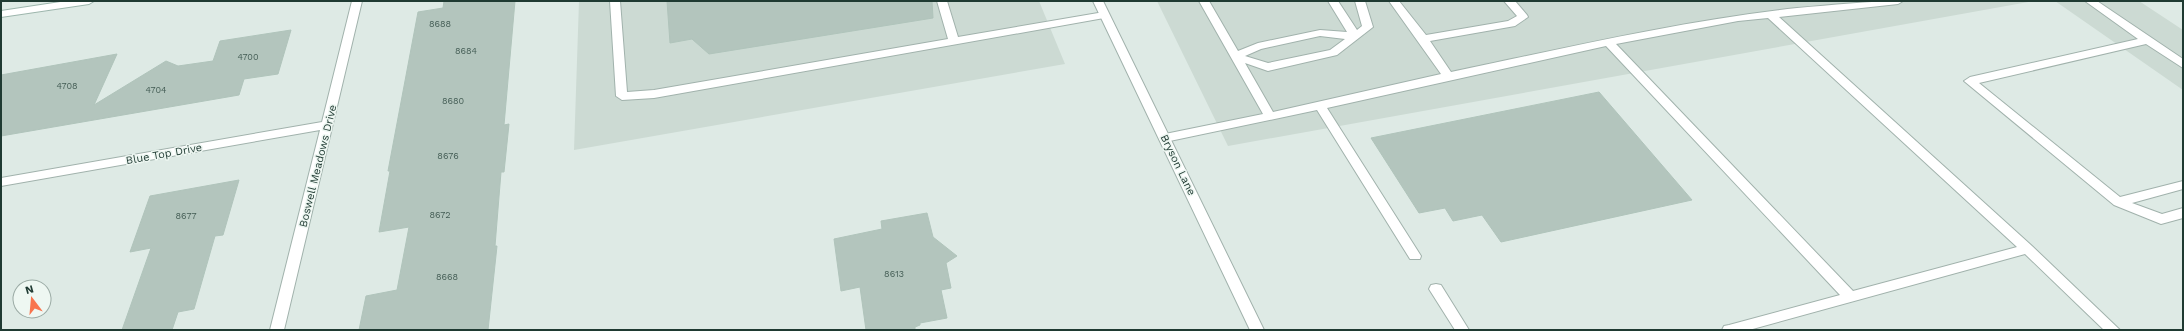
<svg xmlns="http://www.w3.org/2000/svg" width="2184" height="331" font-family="'Work Sans',sans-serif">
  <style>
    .built { fill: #ccdad3 }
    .building { fill: #b3c5bd; stroke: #b0c4bb }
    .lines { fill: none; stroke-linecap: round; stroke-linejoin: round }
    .lane-casing { stroke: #a1b2ac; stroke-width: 2 }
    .street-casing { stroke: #a1b2ac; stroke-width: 2 }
    .secondary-casing { stroke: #9db6ad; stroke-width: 2 }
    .lane { fill: #fff; fill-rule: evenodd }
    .street { fill: #fff; fill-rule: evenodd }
    .secondary { fill: #fff; fill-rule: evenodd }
    .labels { text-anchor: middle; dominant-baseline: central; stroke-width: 3; stroke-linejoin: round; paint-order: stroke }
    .number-label { font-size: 9px; fill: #445d55 }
    .street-label { font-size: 11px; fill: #1f3a32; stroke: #eef7f2 }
  </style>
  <rect width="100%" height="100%" fill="#deeae5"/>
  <!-- built -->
  <path class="built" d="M579,1H1039L1065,64L574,150Z
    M1157,1H2034L1228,146Z
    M2055,1H2139L2183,30V90Z"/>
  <!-- building -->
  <path class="building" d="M444,1H515L504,125L509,124L504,172H501L495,246H497L488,330H359L366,296L397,290L409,227L379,232L390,171H388L418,12L443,8Z
    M667,1H932L933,18L709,54L692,39L670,43Z
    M291,30L278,74L244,79L239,95L1,136V75L117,54L94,105L166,61L178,66L213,61L220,41Z
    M1599,92L1692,200L1501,242L1482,215L1453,221L1445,208L1419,213L1371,138Z
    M239,180L223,235L215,236L194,309L178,312L172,330H122L151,248L130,252L150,196Z
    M927,213L933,237L957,256L946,263L951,288L941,290L947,318L920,323V325L915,327V330H866L860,287L841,291L834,239L882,229L881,221Z"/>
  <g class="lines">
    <defs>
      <path id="lane" d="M610,1H620L627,92L654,90L948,39L937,1H947L958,37L1104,12L1109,15L1104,18L654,98L622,100L616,96Z
        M1199,1H1209L1238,51L1258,43L1320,30L1347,32L1328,1H1338L1357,30L1362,26L1355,1H1365L1373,27L1337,55L1268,71L1245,63L1273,112L1441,74L1389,1H1399L1426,35L1508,21L1517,16L1504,1H1515L1527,15L1528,17L1515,26L1430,41L1451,72C1566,48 1680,21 1797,8C1833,5 1867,1 1903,1L1898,4L1779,17L2032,246L2120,330H2104L2025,254L1749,330H1722L1724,326L1729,325L1840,295L1606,46L1327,108L1421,256L1420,259H1410L1317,110L1165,142L1161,141L1159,138L1161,135L1165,134L1263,114ZM1768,18L2017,247L1853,291L1616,44L1738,21ZM1320,36L1345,39L1330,50L1268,63L1245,56L1261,49Z
        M2085,1H2097L2183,59V68L2146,44L1979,83L2120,197L2183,181V189L2132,203L2162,214L2183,208V218L2161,224L2114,205L1964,81L1970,77L2138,39Z
        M1436,284L1441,285L1469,330H1455L1429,289L1431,285Z"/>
      <path id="street" d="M352,1H362L284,330H270L320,130L1,186V178L322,122Z
        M1093,1H1103L1264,330H1250Z"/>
      <path id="secondary" d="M67,1H94L89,4L1,17V11Z"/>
    </defs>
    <!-- lane casing -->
    <use href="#lane" class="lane-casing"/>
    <!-- street casing -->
    <use href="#street" class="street-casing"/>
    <!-- secondary casing -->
    <use href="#secondary" class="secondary-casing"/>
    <!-- lane -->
    <use href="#lane" class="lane"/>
    <!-- street -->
    <use href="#street" class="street"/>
    <!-- secondary -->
    <use href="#secondary" class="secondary"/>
  </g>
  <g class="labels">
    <!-- number labels -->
    <g class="number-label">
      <text x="440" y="24">8688</text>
      <text x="466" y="51">8684</text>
      <text x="248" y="57">4700</text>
      <text x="67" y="86">4708</text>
      <text x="156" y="90">4704</text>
      <text x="453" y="101">8680</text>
      <text x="448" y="156">8676</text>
      <text x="440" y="215">8672</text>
      <text x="186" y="216">8677</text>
      <text x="894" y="274">8613</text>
      <text x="447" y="277">8668</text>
    </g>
    <!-- street labels -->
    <g class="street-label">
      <text transform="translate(164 154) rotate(-10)">Blue Top Drive</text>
      <text transform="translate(1178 165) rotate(64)">Bryson Lane</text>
      <text transform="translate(318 166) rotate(-76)">Boswell Meadows Drive</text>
    </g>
  </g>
  <!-- border -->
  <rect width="2184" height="331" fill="none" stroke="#1f3a32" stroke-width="4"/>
  <!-- north arrow -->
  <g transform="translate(32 299) rotate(344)"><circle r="19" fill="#eef7f2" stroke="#9baba5"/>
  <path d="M0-3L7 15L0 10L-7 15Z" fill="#f8754e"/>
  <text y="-6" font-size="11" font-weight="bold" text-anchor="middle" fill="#1f3a32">N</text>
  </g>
</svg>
